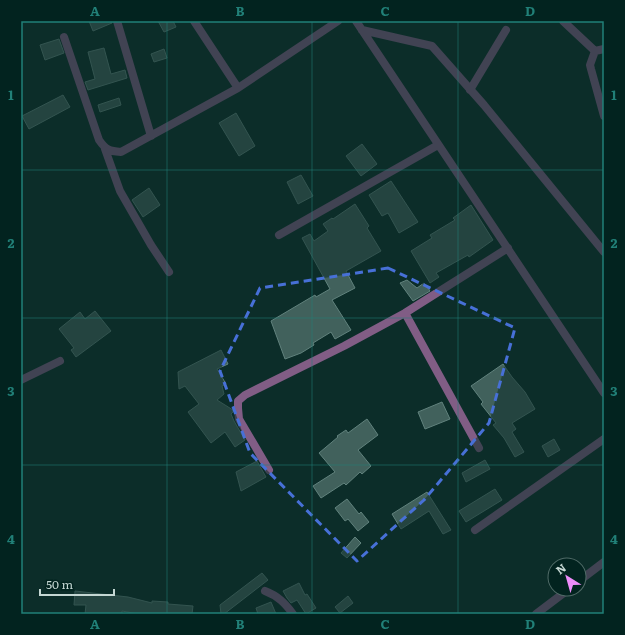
<svg xmlns="http://www.w3.org/2000/svg" width="625" height="635" font-family="Literata,serif">
  <style>
    .building { fill: #41615c; stroke: #61827d }
    .lines { fill: none; stroke-linecap: round; stroke-linejoin: round }
    .street { stroke: #815d85; stroke-width: 8 }
    .marked { fill: none; stroke: #4770d7; stroke-width: 3; stroke-dasharray: 8 5; stroke-linejoin: round }
    .grid { fill: none; stroke: #218078; stroke-width: 1; stroke-opacity: 0.55 }
    .neatline { fill: none; stroke: #218078; stroke-width: 1.5 }
    .grid-label { font-size: 13px; text-anchor: middle; font-weight: bold; fill: #218078 }
  </style>
  <rect width="100%" height="100%" fill="#0c2d29"/>
  <!-- building -->
  <path class="building" d="M89,21H112V23L93,31Z
    M158,21H173L176,27L164,32Z
    M59,39L64,53L45,60L40,45Z
    M104,48L111,74L125,70L127,78L88,90L85,82L95,79L88,52Z
    M164,49L167,58L154,62L151,54Z
    M63,95L70,107L29,129L22,116Z
    M119,98L121,105L100,112L98,105Z
    M236,113L255,146L239,156L219,123Z
    M362,144L377,164L361,176L346,156Z
    M301,175L313,196L298,204L287,182Z
    M391,181L418,222L399,233L388,213L382,216L369,195Z
    M149,188L160,205L143,217L132,200Z
    M355,204L369,226L367,228L381,251L346,271L355,288L332,300L351,330L335,339L331,332L313,343L314,345L301,353L285,359L271,321L315,295L316,297L330,289L302,238L310,234L314,241L328,231L323,224L332,218L333,219Z
    M471,205L493,240L469,257L468,255L436,273L439,277L430,283L411,251L432,238L430,235L455,220L453,218Z
    M407,280L417,288L424,283L430,291L413,301L400,283Z
    M95,311L111,331L76,357L71,350L74,348L59,329L80,312L85,319Z
    M221,350L228,364L217,369L226,384L222,386L224,394L217,400L233,410V412L231,414L234,421L245,440L235,447L225,432L211,443L188,412L199,404L185,386L179,389L178,372Z
    M503,364L512,377L525,392L535,409L512,423L516,429L512,432L524,452L515,457L504,438L493,425L496,423L481,404L483,402L471,386Z
    M442,402L450,419L425,429L418,412Z
    M367,419L378,435L358,450L371,466L362,474L360,472L346,485L344,483L321,498L313,486L335,472L319,453L338,437L337,436L346,430L348,433Z
    M554,439L560,450L548,457L542,446Z
    M485,460L490,469L466,482L462,473Z
    M257,461L266,477L241,491L236,472Z
    M495,489L502,500L466,522L459,511Z
    M427,492L451,530L443,534L429,511L401,529L392,514Z
    M347,499L359,514L361,512L369,522L358,531L348,519L345,521L335,508Z
    M355,537L361,543L347,558L341,553Z
    M262,573L268,580L224,614H221L220,605Z
    M299,583L305,595L307,594L316,608L306,614L297,600L291,603L287,598L283,591Z
    M75,591L128,597L152,603V601L168,602V604L193,606L192,614H138L122,611V614H85L86,605H74Z
    M348,596L353,603L340,613L335,607Z
    M271,602L276,614H258L256,608Z"/>
  <g class="lines">
    <!-- street -->
    <path class="street" d="M117,21L151,136
      M194,21L238,88
      M356,21L604,393
      M563,21L595,51
      M362,30L432,46L484,105L604,252
      M64,37L99,140C106,150 109,151 121,152L238,88L338,21
      M595,51L590,65L591,69L604,116
      M595,51L604,49
      M470,90L506,30
      M105,149L120,191L151,245L169,272
      M279,235L438,145
      M405,313L479,448
      M21,380L60,361
      M269,470L239,419L238,408V401L245,395L344,346L405,313L508,248
      M475,530L604,439
      M579,581L604,562
      M265,591C278,596 285,603 293,614
      M536,614L569,589"/>
  </g>
  <!-- marked area -->
  <path d="M0 0H625V635H0ZM388,268L515,328L489,423L424,500L357,561L250,453L220,371L260,288Z" fill="#0c2d29" fill-opacity=".55" fill-rule="evenodd"/>
  <path class="marked" d="M388,268L515,328L489,423L424,500L357,561L250,453L220,371L260,288Z"/>
  <!-- grid -->
  <path class="grid" d="M167,21V614M312,21V614M458,21V614M21,170H604M21,318H604M21,465H604"/>
  <!-- border -->
  <rect width="625" height="635" fill="none" stroke="#02231f" stroke-width="44"/>
  <!-- north arrow -->
  <g transform="translate(567 577) rotate(323)"><circle r="19" fill="#02231f" stroke="#506b67"/>
  <path d="M0-3L7 15L0 10L-7 15Z" fill="#ed8cf9"/>
  <text y="-6" font-size="11" font-weight="bold" text-anchor="middle" fill="#c5d7d3">N</text>
  </g>
  <!-- scale -->
  <path d="M40 589v6h74v-6" fill="none" stroke="#c5d7d3" stroke-width="2"/>
  <text x="46" y="589" font-size="12" fill="#c5d7d3" stroke="#02231f" stroke-width="3" paint-order="stroke">50 m</text>
  <rect x="22" y="22" width="581" height="591" class="neatline"/>
  <g class="grid-label">
    <text x="95" y="16">A</text>
    <text x="240" y="16">B</text>
    <text x="385" y="16">C</text>
    <text x="530" y="16">D</text>
    <text x="11" y="100">1</text>
    <text x="614" y="100">1</text>
    <text x="11" y="248">2</text>
    <text x="614" y="248">2</text>
    <text x="11" y="396">3</text>
    <text x="614" y="396">3</text>
    <text x="11" y="544">4</text>
    <text x="614" y="544">4</text>
    <text x="95" y="629">A</text>
    <text x="240" y="629">B</text>
    <text x="385" y="629">C</text>
    <text x="530" y="629">D</text>
  </g>
</svg>
